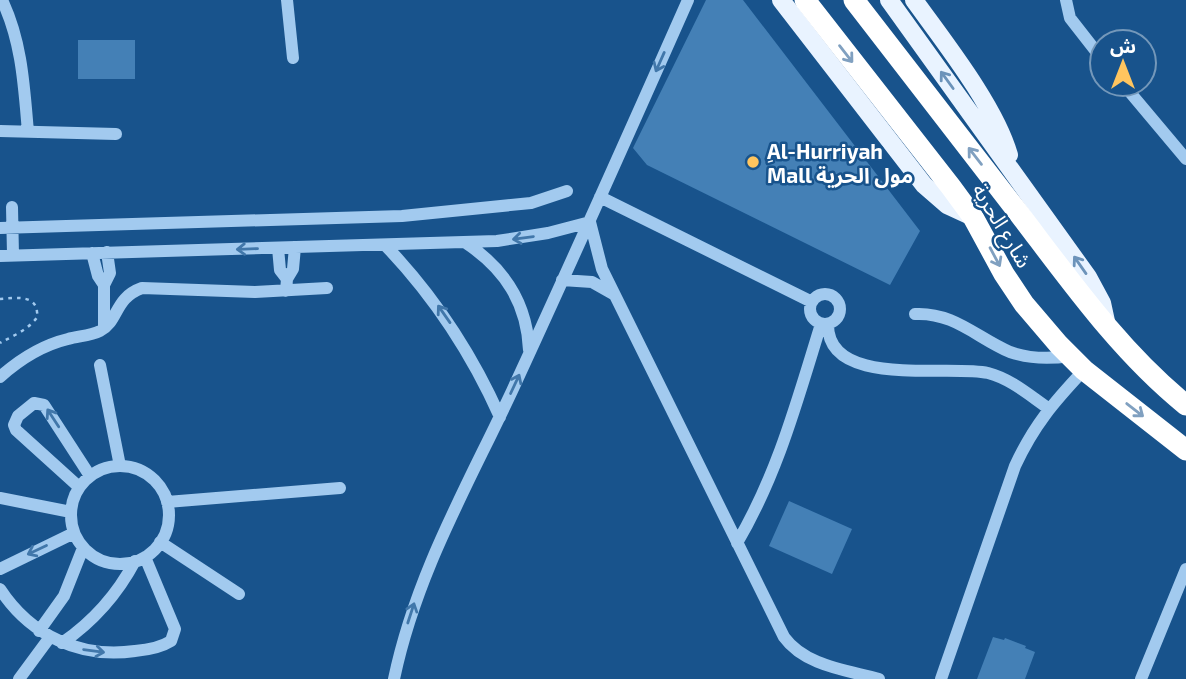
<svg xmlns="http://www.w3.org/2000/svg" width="1186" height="679" font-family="'Exo 2','Noto Sans Arabic',sans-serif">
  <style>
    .building { fill: #4480b6 }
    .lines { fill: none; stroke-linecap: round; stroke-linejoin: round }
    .path { stroke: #a2caef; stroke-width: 2.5; stroke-dasharray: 3.5 5; stroke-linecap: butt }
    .minor { stroke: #a2caef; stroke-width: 12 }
    .major { stroke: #e9f3ff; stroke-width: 18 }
    .highway { stroke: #fff; stroke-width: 21 }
    .oneway { stroke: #80a0c0 }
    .oneway2 { stroke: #4177aa }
    .oneway3 { stroke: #6c93ba }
    .poi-dot { fill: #ffc55f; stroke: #18538c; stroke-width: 2.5 }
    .labels { text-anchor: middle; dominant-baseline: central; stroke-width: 5; stroke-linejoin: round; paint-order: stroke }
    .poi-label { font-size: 21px; font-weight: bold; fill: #fff; stroke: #18538c; text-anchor: start }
    .street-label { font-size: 21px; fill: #fff; stroke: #18538c }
  </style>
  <rect width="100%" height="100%" fill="#18538c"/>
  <!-- building -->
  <path class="building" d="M706,0H743L920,231L890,285L647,165L633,148Z
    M78,40H135V79H78Z
    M789,501L852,529L832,574L769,546Z
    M993,637L1004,640L1005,638L1026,646L1025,648L1035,652L1025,679H977Z"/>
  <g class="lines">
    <!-- path -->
    <path class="path" d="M0,299C13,298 36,294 37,312C38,317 37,318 33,322C25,331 11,337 0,343"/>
    <!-- minor -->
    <path class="minor" d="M2,0C22,42 24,86 28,132
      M287,0L293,58
      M1066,0L1070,18L1102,59
      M1123,84L1186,159
      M0,131L116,134
      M600,197L812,302
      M12,207L13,255
      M590,222L602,269L784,637C805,666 847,670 879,679
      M0,228L402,216L531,203L567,191
      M466,243C505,269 527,303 529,350
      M385,245C434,296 471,352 500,417
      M278,248L280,270L287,279
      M92,253L98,276L104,285
      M0,256L497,241L548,233L590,222
      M562,280L592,282L615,295
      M286,291L287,279L293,269L295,247
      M810 309a15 15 0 1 1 30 0a15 15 0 1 1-30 0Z
      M915,314C954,312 977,338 1010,352C1030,359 1050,359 1070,356
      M828,325C828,389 949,364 988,373C1011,379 1029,395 1048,408
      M104,327V285L110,273L107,252
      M100,365L120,466
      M0,377C19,360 43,345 68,339C78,336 90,336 100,331C119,321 114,298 142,288L255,292L327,288
      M71 515a49 49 0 1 1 98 0a49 49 0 1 1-98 0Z
      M79,487L16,430L14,425L18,416L34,403L44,405L90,476
      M0,498L71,512
      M167,502L340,488
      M160,542L239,594
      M737,543C778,473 797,401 821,324
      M0,569L74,533
      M0,589C30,635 80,659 135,651C147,650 160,648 171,641L175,629L145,557
      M39,631L64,596L83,548
      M62,643C94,621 117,595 135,561
      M19,679L50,637
      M394,679C416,574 467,487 512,391C572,261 630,131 688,0
      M941,679L1015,466C1034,425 1054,402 1084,370
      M1141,679L1186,569"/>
    <!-- major -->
    <path class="major" d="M781,0L924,185L947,205L973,217
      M889,0L1088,277L1102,303L1107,326
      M914,0C945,43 995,106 1009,155"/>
    <!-- highway -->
    <path class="highway" d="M805,0L951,187L973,217L1004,274L1024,304L1059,345L1084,370L1186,450
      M854,0C908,69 961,138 1014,207C1067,276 1118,350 1186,405"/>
  </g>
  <!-- one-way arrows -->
  <defs><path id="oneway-shaft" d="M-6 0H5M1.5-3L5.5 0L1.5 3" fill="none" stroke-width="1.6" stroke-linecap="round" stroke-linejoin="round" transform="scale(1.75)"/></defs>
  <g class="oneway">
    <use href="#oneway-shaft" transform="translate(846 54) rotate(52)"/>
    <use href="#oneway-shaft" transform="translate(975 156) rotate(-128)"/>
    <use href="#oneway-shaft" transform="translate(995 257) rotate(62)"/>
    <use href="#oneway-shaft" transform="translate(1135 410) rotate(38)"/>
  </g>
  <g class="oneway2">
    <use href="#oneway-shaft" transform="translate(660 62) rotate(114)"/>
    <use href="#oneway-shaft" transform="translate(523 238) rotate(172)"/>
    <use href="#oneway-shaft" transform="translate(247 249) rotate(178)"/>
    <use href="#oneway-shaft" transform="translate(444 314) rotate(-125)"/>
    <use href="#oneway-shaft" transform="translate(515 384) rotate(-65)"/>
    <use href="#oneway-shaft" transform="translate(53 418) rotate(-123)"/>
    <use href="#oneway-shaft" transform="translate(37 550) rotate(155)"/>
    <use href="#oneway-shaft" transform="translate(411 613) rotate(-72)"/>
    <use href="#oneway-shaft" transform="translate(94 651) rotate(8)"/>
  </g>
  <g class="oneway3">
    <use href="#oneway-shaft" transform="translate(947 80) rotate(-126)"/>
    <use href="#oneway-shaft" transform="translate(1080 265) rotate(-125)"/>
  </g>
  <!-- markers -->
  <circle class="poi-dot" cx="753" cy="162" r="7"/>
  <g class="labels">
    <!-- poi labels -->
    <g class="poi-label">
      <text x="767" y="150">ِAl-Hurriyah<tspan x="767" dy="24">Mall مول الحرية</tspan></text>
    </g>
    <!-- street labels -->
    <g class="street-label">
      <text transform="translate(1003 225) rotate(59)">شارع الحرية</text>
    </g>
  </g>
  <!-- north arrow -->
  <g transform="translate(1123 63)"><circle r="33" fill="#18538c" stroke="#7498ba" stroke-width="2"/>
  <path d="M0-5L12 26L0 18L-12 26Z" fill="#ffc55f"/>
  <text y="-10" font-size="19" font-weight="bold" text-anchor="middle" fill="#ffffff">ش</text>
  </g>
</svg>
